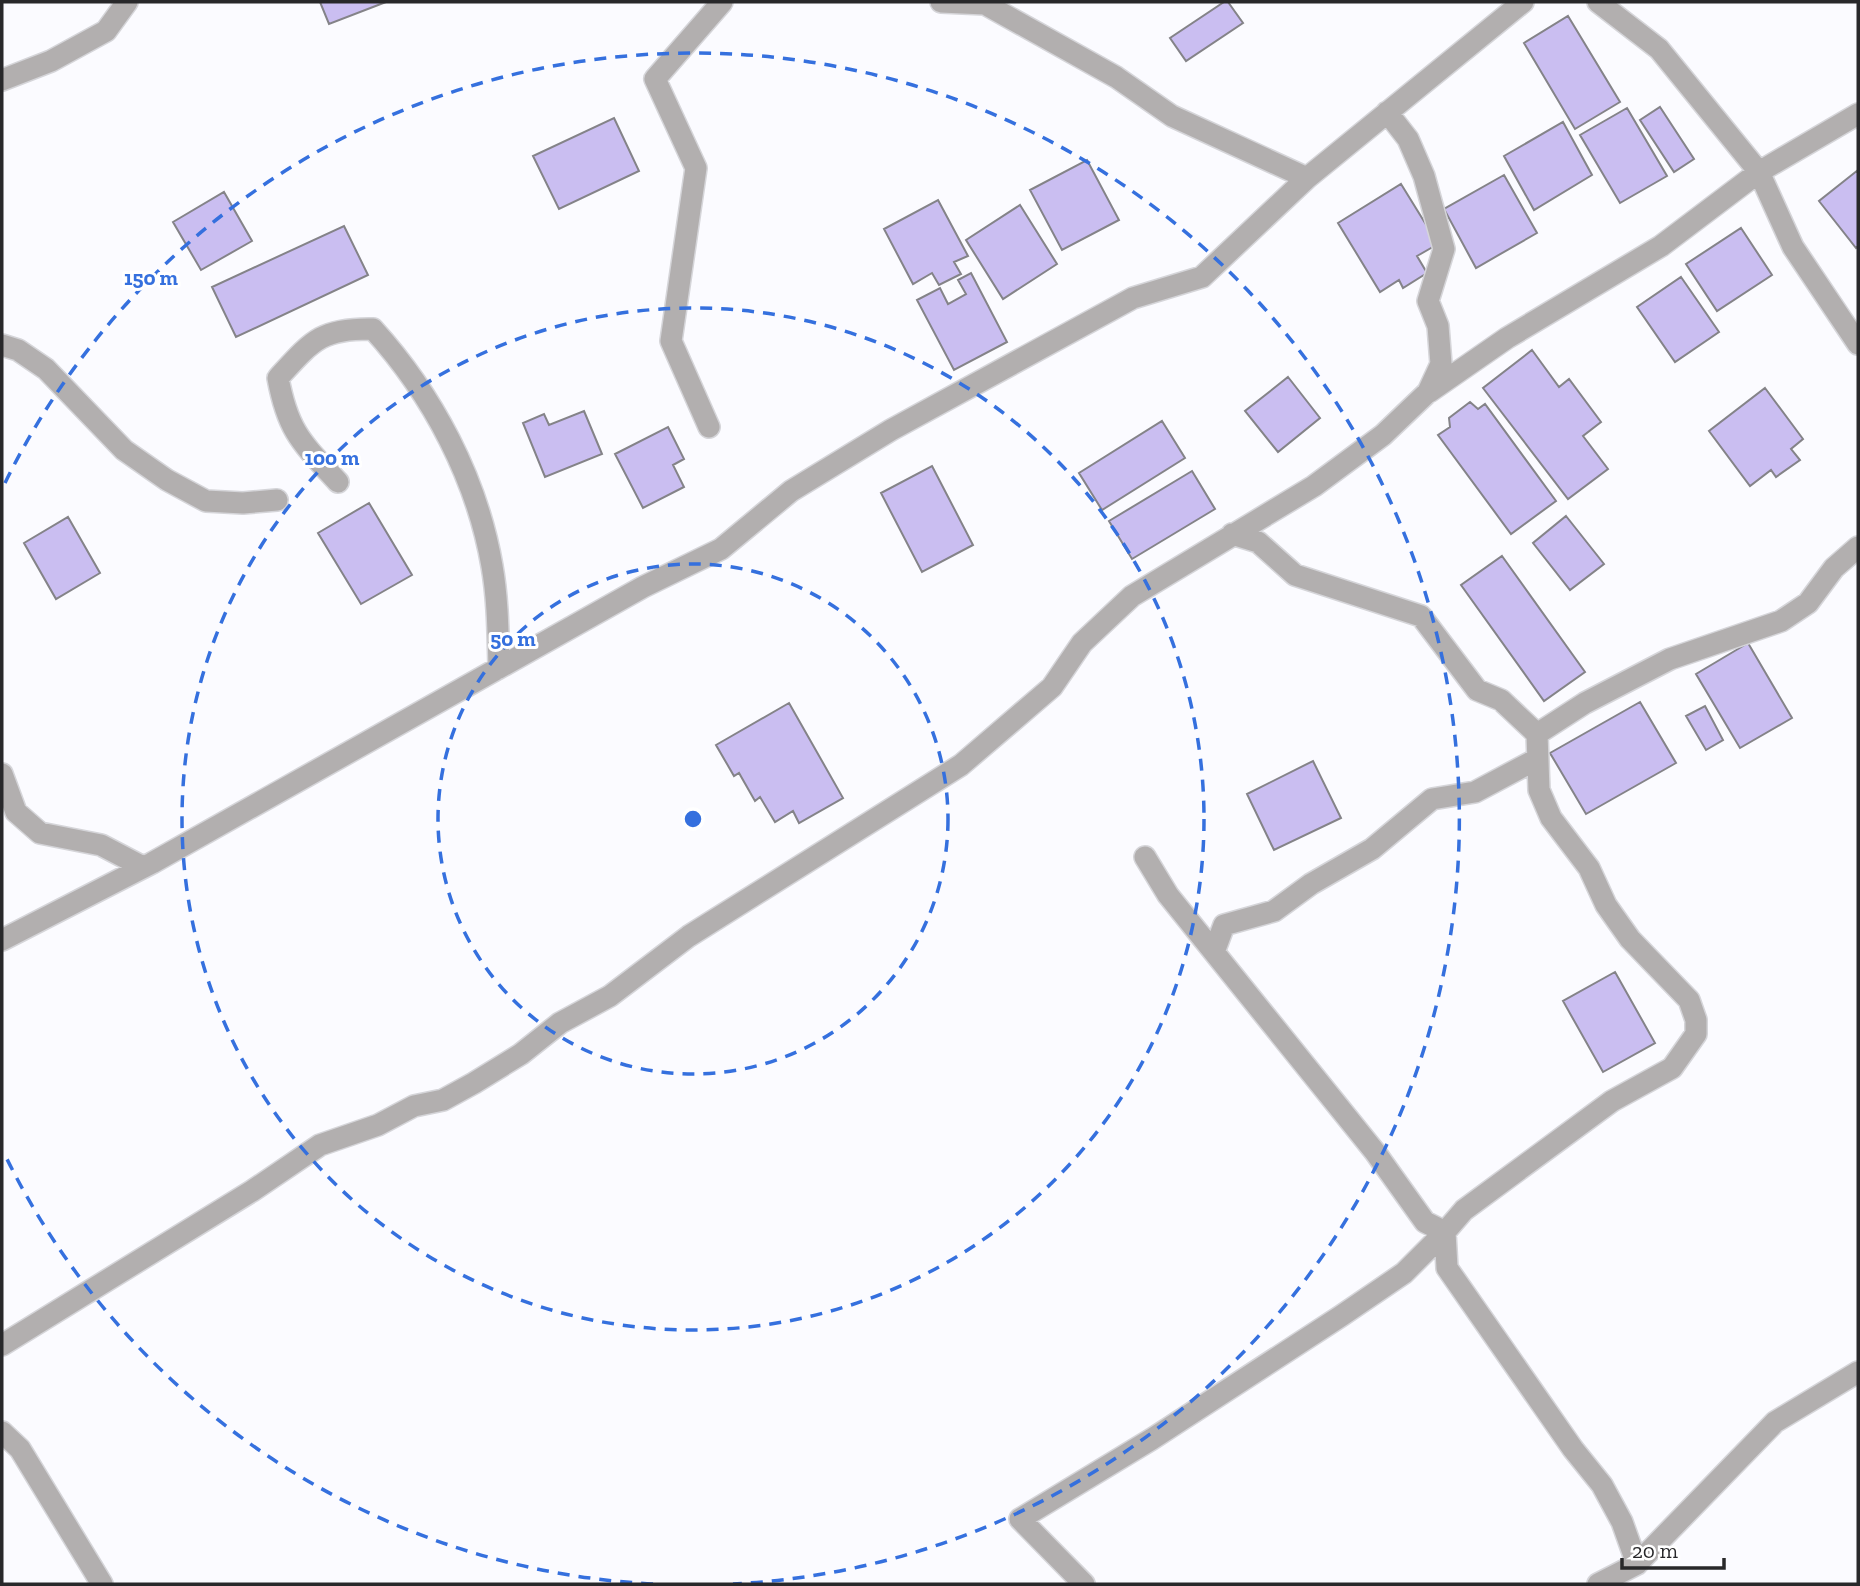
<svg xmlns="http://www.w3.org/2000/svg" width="1860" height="1586" font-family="'Zilla Slab',serif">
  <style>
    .building { fill: #cabef1; stroke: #848388; stroke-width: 2 }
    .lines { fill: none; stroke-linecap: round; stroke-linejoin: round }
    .minor-casing { stroke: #d5d5d9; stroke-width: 24 }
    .minor { stroke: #b2afaf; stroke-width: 21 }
    .ring { fill: none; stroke: #3570de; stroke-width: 3.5; stroke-dasharray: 12 9 }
    .centre { fill: #3570de; stroke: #fff; stroke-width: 3.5 }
    .ring-label { font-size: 21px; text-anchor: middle; font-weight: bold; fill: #3570de; stroke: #fff; stroke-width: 6; stroke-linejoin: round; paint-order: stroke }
  </style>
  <rect width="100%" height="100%" fill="#fbfbff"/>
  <!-- building -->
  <path class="building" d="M320,2H386L329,24Z
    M1224,2H1228L1243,23L1186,61L1170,38Z
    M1568,16L1620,102L1575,129L1524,43Z
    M1660,107L1694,159L1674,172L1640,120Z
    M1627,108L1667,176L1620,203L1580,135Z
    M614,118L639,171L559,209L533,156Z
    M1563,122L1592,175L1534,210L1504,156Z
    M1087,160L1119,220L1062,250L1030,190Z
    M1858,170V246L1856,248L1819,201Z
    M1504,175L1537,233L1476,268L1444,209Z
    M1401,184L1438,244L1417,256L1427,273L1403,288L1399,280L1380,292L1338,223Z
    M224,192L252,241L201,270L173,222Z
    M938,200L968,256L954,262L961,274L939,285L932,273L913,284L884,229Z
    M1020,205L1057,264L1003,299L966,240Z
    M344,226L368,275L236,337L212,287Z
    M1741,228L1772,275L1717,311L1686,264Z
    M971,273L1007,342L954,370L917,300L940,288L948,304L966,294L958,280Z
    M1681,277L1719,332L1675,362L1637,307Z
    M1532,350L1559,387L1569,379L1601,422L1583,436L1608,469L1568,499L1483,388Z
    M1288,377L1320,418L1278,452L1245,411Z
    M1765,388L1803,439L1791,449L1800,460L1776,477L1771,470L1750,486L1709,431Z
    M1470,402L1478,409L1485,404L1556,501L1511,534L1438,435L1450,427L1449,418Z
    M584,411L602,454L545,477L523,423L544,414L549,425Z
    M1162,421L1185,458L1102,510L1079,473Z
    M668,427L684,459L673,465L684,487L643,508L615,454Z
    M932,466L973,545L922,572L881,493Z
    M1192,471L1215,509L1132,559L1109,521Z
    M369,503L412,575L361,604L318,533Z
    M1566,516L1604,564L1570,590L1533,543Z
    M68,517L100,573L56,599L24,543Z
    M1502,556L1585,672L1544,701L1461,585Z
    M1748,643L1792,718L1740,748L1696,674Z
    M1640,702L1676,763L1586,814L1550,753Z
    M789,703L843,798L799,823L793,811L775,822L760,797L755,801L739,773L734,776L716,745Z
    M1705,706L1723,740L1706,750L1686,716Z
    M1313,761L1341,818L1274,850L1247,794Z
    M1615,972L1655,1043L1603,1072L1563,1001Z"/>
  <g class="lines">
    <defs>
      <path id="minor" d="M941,2L985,4L1116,77L1172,116L1307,178
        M1598,2L1659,49L1759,172L1793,247L1858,344
        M2,80L51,61L106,31L127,2
        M2,345L18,350L46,369L124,450L167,480L206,501L243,503L277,500
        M1429,392L1507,338L1661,246L1759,172L1858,114
        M709,427L671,341L696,168L655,79L722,2
        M338,482C302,443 288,432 278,378C312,341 321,328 373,329C433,395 477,479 492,566C498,600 498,634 499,668
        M1232,534L1258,542L1295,575L1421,616L1477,690L1501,700L1537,734L1539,790L1551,818L1589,868L1606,905L1630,939L1689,1000L1696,1020V1034L1672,1068L1612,1101L1464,1210L1445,1232L1447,1268L1573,1449L1602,1485L1622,1522L1637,1564
        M1537,734L1585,703L1670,659L1781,621L1808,603L1834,568L1858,547
        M2,774L16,812L40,833L101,845L143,867
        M2,940L152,863L643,587L721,549L791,491L891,430L1133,298L1202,277L1307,178L1523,2
        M1214,952L1224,925L1274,911L1311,884L1372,849L1432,799L1475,792L1537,759
        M2,1345L252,1191L320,1145L378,1125L414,1106L443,1100L474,1083L521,1054L560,1023L610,996L689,936L961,765L1052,687L1082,643L1132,596L1314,486L1383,435L1428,392L1441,364L1438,326L1428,301L1444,249L1424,176L1408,139L1387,112
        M2,1432L20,1449L102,1584
        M1084,1584L1020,1519L1152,1439L1341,1316L1404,1273L1445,1232L1425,1222L1375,1152L1168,895L1145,857
        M1598,1584L1637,1564L1775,1422L1858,1372"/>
    </defs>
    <!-- minor casing -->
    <use href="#minor" class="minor-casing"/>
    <!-- minor -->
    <use href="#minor" class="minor"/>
  </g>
  <!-- distance rings -->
  <g class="ring">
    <circle cx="693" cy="819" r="255"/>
    <circle cx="693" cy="819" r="511"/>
    <path d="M653 1584A766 766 0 0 1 5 1155M5 483A766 766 0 1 1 733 1584"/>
  </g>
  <circle cx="693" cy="819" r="10" class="centre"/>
  <g class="ring-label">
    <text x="151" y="285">150 m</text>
    <text x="332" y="465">100 m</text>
    <text x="513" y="646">50 m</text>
  </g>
  <!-- border -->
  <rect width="1860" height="1586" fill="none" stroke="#28282a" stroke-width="7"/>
  <!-- scale -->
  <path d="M1622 1558v10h102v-10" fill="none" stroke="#28282a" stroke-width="3.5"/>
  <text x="1632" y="1558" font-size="21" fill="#28282a" stroke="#ffffff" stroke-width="5" paint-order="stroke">20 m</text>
</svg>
